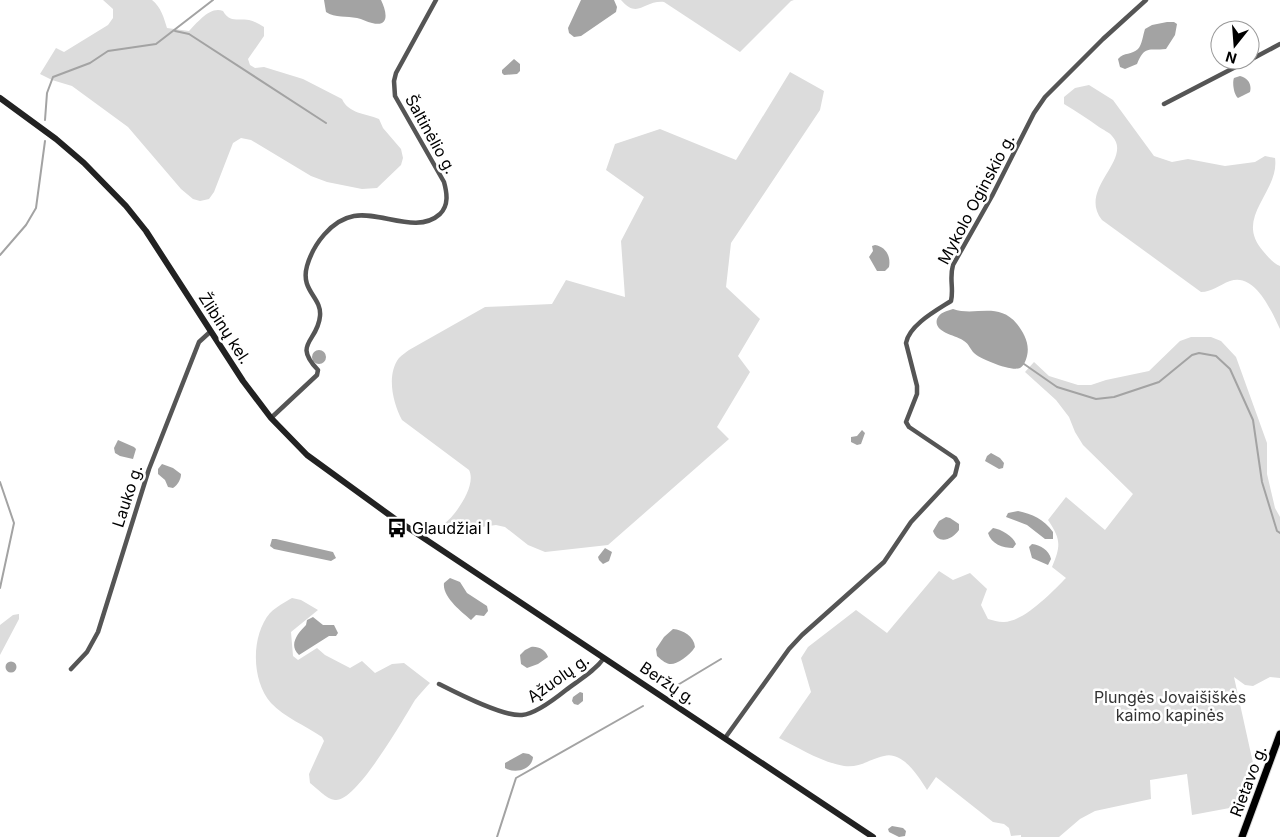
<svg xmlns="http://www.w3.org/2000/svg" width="1280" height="837" font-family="Inter,sans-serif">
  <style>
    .green { fill: #dcdcdc }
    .water { fill: #a3a3a3 }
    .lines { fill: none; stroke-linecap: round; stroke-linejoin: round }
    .stream { stroke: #a3a3a3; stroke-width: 2 }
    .primary-casing { stroke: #dbdbdb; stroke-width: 9 }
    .street { stroke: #555; stroke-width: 4.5 }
    .secondary { stroke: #222; stroke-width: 6 }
    .primary { stroke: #000; stroke-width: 7 }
    .labels { text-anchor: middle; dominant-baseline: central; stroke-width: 5; stroke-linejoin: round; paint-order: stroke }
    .street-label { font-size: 16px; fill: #000; stroke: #fff }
    .poi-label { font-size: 16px; fill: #000; stroke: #fff; text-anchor: start }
    .park-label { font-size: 16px; fill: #333; stroke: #fff }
  </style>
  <rect width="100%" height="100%" fill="#fff"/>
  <!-- green -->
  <path class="green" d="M103,0H152C161,7 164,18 167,28L189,31C198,22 210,6 223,11C230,23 237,18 249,20C254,21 259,24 264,27V36L248,59L250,65L255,68L264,67L303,79L342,99C349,114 365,113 379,119L383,128L401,149L403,158L401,165L377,188L362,189L327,182L311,176L251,140L241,138L233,143L214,192L209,199L200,201L193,199L181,189L128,127L72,86L52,80L40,74L56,48L64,52L108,25L113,18V9Z
    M621,0H794L791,1L740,52L664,2C644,0 638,20 621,0Z
    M790,72L824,91L820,110L731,243L726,287L760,319L738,356L750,372L717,427L729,439L608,545L545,552L528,545L505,527L496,525L460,530L444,527V524C456,515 477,485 469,470L402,420C393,403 386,375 399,358C402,355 406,352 409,350L485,307L552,304L566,280L625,297L621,241L644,197L606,170L615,144L660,129L736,160Z
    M1089,85L1113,100L1154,156L1172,162L1188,159L1225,166L1255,162L1265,156L1275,158C1280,192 1233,217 1263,251C1268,257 1273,263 1280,266V329C1272,312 1255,272 1230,281C1219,285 1212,292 1201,292L1102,220C1077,189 1134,159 1112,136C1109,132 1103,130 1099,127C1088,119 1076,111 1064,104V97L1075,88Z
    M1191,337H1211L1221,341L1236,357L1267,443V474L1275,508L1280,517V678L1270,677L1253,686L1245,685L1234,677L1253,763L1235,807L1192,815L1187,774L1150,780L1151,799L1095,811L1080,819L1059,837H1021V835L1011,836L1009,828L1004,824L993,822L936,777L927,790C919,777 903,751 884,756C869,759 861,768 844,766C821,762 799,748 779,738L811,692L801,658L808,647L856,610L887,633L939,571L953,580L970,573L987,589L981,605L988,619C993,620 998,622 1003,622C1023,623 1053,591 1066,578L1052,567C1061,546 1061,539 1048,520L1066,497L1105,530L1133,494L1083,445L1075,432L1069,417L1056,400L1025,372L1034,362L1049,376L1078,385H1091L1106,380L1149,371L1180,341Z
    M292,598L301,600L318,610L291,632L293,656L298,660L317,648L325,655L350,668L362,661L375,673L392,664L404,663L430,683C425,688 420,694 415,700C404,718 356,803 335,800C326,799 317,788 310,783L309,774L324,741L322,737C306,726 284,717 271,703C251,681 251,635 270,613C276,607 285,602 292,598Z
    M19,614V619L0,655V625L13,615Z"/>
  <!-- water -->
  <path class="water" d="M324,0H381C386,10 391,28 372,23C367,22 362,19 357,18C347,16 335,18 326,12Z
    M581,0H614L617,7L616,12L581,36L574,37L569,33L568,28Z
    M1167,22H1174L1177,24L1175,35L1166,49C1148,51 1145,45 1137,64L1125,69L1120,67L1118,59C1124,52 1132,55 1138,49C1142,45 1143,35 1145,29L1152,25Z
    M514,59L520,64V71L517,74L504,75L502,73V70Z
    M1240,76C1248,78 1252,84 1250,92L1238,98C1234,95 1232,83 1234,78Z
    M875,245C886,247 891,256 889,267L885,271H877L869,257L873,251L872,246Z
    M953,309C975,317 998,301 1017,324C1024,333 1030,344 1027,356C1026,360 1024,366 1020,368C1012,372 980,359 974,353C970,349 969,344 964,341C957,335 933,333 937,319C940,312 947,311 953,309Z
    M312 357a7 7 0 1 1 14 0a7 7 0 1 1-14 0Z
    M862,430L865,433L861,444L857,445L851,442V437L857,436Z
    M118,440L134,447L136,449L133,459L120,456L115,453L114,448Z
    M991,453L1000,458L1004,463L1003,468L999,469L985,461L987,456Z
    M162,464L173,468L181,474C181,479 178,485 173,488L168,487L165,480L158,474V469Z
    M1018,511C1032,514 1044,519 1053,532V539H1045L1027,525L1006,517L1008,513Z
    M946,517L950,518L959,524V530C952,540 938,545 933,531L939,521Z
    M993,528C1001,529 1013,536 1016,544L1013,548C1003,548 991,544 988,533Z
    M272,539H276L333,552L336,558L331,561L274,549L270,546Z
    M1032,544C1040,545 1049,550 1051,559L1048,565L1032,558L1029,547Z
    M605,548L612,552L609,561L603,564L599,560L598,557Z
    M450,578L460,582L467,593L487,606L488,611L484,616L476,615L471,620C462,612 442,597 444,583Z
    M313,617L323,625H334L338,633L336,636H329L299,655C288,645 298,633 306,625L307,620Z
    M673,629C683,630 694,636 695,647C692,652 688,655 683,659C671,667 667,665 657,656L656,649L664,637Z
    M531,647C538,646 546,650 548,657L538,664L527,668L521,664L520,655L525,650Z
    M5.5 667a5.5 5.5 0 1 1 11 0a5.5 5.5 0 1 1-11 0Z
    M580,692L583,693V701L578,705L574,704L572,701L573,697Z
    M523,753L529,754L533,757C532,770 515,774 505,768V763Z
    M892,826L903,828L906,831L905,836L899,837L889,832L888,829Z"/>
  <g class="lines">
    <!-- stream -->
    <path class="stream" d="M175,31L189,34L326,123
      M45,120L47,93L53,77L90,63L108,51L156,44L213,0
      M0,255L26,225L36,208L45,141
      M1024,364L1057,387L1096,399L1114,397L1159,382L1192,355L1199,353L1216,356L1230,369L1253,420L1262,482L1277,531L1280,533
      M0,482L14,523L0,588
      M671,689L721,659
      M497,837L516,778L643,706"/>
    <defs>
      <path id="primary" d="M1242,837L1280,734"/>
    </defs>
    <!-- primary casing -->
    <use href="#primary" class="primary-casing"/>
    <!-- street -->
    <path class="street" d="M1250,60L1280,44
      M1164,104L1249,60
      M271,418L317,375L318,370C292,343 318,342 320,316C322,297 300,291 307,266C313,245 331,220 354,216C381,211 417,235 440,214C449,205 447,193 444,182L395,96L394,81L396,73L436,0
      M71,669L87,652L98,632L149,469L199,342L210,332
      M439,684C457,693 503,717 522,715C535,714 556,698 566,690C579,680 595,671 604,658
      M725,738L789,649L802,635L884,562L911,522L955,475L958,463L955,458L909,427L906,422L917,394V386L906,343C909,325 937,310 951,301C954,288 949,279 953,265L992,196L1034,113L1045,97L1103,39L1146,0"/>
    <!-- secondary -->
    <path class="secondary" d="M0,98L56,139L84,163L126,206L146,231L243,381L271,418L307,455L395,519L873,837"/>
    <!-- primary -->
    <use href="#primary" class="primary"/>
  </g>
  <!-- icons -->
  <defs>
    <symbol id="bus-bare" viewBox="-9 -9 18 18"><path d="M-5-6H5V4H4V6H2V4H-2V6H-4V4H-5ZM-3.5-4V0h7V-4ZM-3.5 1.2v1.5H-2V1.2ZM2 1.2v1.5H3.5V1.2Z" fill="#000" stroke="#fff" stroke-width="2.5" paint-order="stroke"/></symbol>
  </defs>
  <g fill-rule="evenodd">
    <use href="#bus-bare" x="383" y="514" width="28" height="28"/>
  </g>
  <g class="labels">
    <!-- street labels -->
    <g class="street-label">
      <text transform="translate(431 134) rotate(61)">Šaltinėlio g.</text>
      <text transform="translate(976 199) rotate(-62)">Mykolo Oginskio g.</text>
      <text transform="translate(225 328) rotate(57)">Žlibinų kel.</text>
      <text transform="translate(127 496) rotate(-72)">Lauko g.</text>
      <text transform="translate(558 678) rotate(-35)">Ąžuolų g.</text>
      <text transform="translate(668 683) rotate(34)">Beržų g.</text>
      <text transform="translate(1248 781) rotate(-69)">Rietavo g.</text>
    </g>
    <!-- poi labels -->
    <g class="poi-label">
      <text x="412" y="528">Glaudžiai I</text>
    </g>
    <!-- park labels -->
    <g class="park-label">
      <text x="1170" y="697">Plungės Jovaišiškės<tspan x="1170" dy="18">kaimo kapinės</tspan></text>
    </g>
  </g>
  <!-- north arrow -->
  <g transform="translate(1235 45) rotate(197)"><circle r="24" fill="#ffffff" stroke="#999999"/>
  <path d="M0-4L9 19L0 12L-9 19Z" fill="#000000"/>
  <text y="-8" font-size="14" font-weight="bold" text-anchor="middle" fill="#000000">N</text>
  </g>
</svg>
